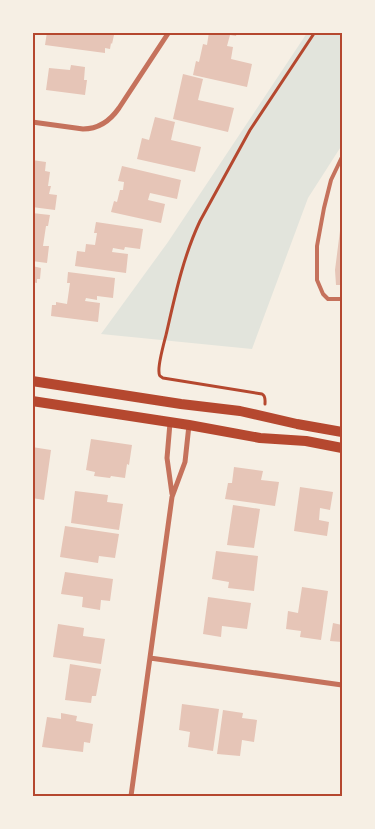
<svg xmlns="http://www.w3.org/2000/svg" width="375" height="829" font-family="Arial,sans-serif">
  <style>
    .green { fill: #e2e4dc }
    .building { fill: #e6c5b7 }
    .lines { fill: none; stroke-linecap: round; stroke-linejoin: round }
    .path { stroke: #b5482f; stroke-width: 3 }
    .service { stroke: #c5725c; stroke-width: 4 }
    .minor { stroke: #c5725c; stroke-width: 5 }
    .secondary { stroke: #b5482f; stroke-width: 10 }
    .neatline { fill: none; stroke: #b5482f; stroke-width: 2 }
  </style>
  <rect width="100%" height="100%" fill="#f6efe4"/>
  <!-- green -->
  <path class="green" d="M307,33H342V145L308,198L252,349L101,334L168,242Z"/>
  <!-- building -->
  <path class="building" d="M47,32H112V35H114L112,44L111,43L110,49L105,48V53L45,45Z
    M209,32H237L236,36L230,35L227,46L233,47L231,59L252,64L247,87L193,75L196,61L199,62L203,44L207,45Z
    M71,65L85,67L84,80H87L85,95L46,90L49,68L70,70Z
    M183,74L203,79L198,100L234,108L228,132L173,119Z
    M155,117L175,122L171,140L201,147L195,172L137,159L142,138L149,140Z
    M32,160L46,162L45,171L50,172L48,186H51L49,194L57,195L55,210L32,207Z
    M122,166L181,180L177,199L150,193L148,200L165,204L161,223L111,212L114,201L117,202L120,190H123L124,182L118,181Z
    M32,213L50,215L48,226H46L43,246H49L47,263L32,261Z
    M96,222L143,229L140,249L125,247L124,250L113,248L112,252L128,254L126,273L75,266L77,251L85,252L86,244L95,245L97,233H94Z
    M341,223H342V285H336L335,270Z
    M32,266L41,268L40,279H37V283L32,282Z
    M68,272L115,278L113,298L97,296V300L86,298L85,301L100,303L98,322L51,316L52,305H56V302L67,304L70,283H67Z
    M91,439L132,445L129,465L127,464L125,478L111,476L110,478L94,476L95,472L86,470Z
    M32,447L51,450L44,500L32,498Z
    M234,467L263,471L261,480L279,482L275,506L225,499L228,483H232Z
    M300,487L333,492L330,510L320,508L319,520L329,522L327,536L294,531Z
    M75,491L108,495L107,502L123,504L119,530L71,523Z
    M233,505L260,509L254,548L227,545Z
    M65,526L119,534L115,558L99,556L98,563L60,557Z
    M216,551L258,556L254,591L228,588L229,582L212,579Z
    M65,572L113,579L110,601L101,600L100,610L82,607L83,597L61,594Z
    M302,587L328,591L321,640L300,637L301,631L286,629L288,611L298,613Z
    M208,597L251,603L247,629L222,626L221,637L203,634Z
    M333,623L342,625V642L330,641Z
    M58,624L84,628L83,636L105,639L101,664L53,657Z
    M70,664L101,669L96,696H92L91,703L65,700Z
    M182,704L219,709L213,751L188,747L190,732L179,730Z
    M223,710L243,713L242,718L257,720L254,742L242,740L240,756L217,754Z
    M61,713L77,716L76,721L93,724L90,743L84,742L83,752L42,747L47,717L61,719Z"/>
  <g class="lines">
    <!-- path -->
    <path class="path" d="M265,404C265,400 266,396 262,394L163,378C160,376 159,376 159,372C158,364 164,343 166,335C175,296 183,257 200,221L250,130L315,32"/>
    <!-- service -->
    <path class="service" d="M342,157L331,180L324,208L317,246V280L323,294L328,299H342"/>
    <!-- minor -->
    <path class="minor" d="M32,122L83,129C99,129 110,121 119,108L169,32
      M170,423L167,458L172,494
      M150,658L342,685
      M131,796L172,497L185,462L189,425"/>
    <!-- secondary -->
    <path class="secondary" d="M32,381L181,404L240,411L297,424L342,432
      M32,401L189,425L260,438L306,441L342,448"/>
  </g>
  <!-- border -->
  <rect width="375" height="829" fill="none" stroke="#f6efe4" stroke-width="68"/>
  <rect x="34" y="34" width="307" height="761" class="neatline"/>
</svg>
